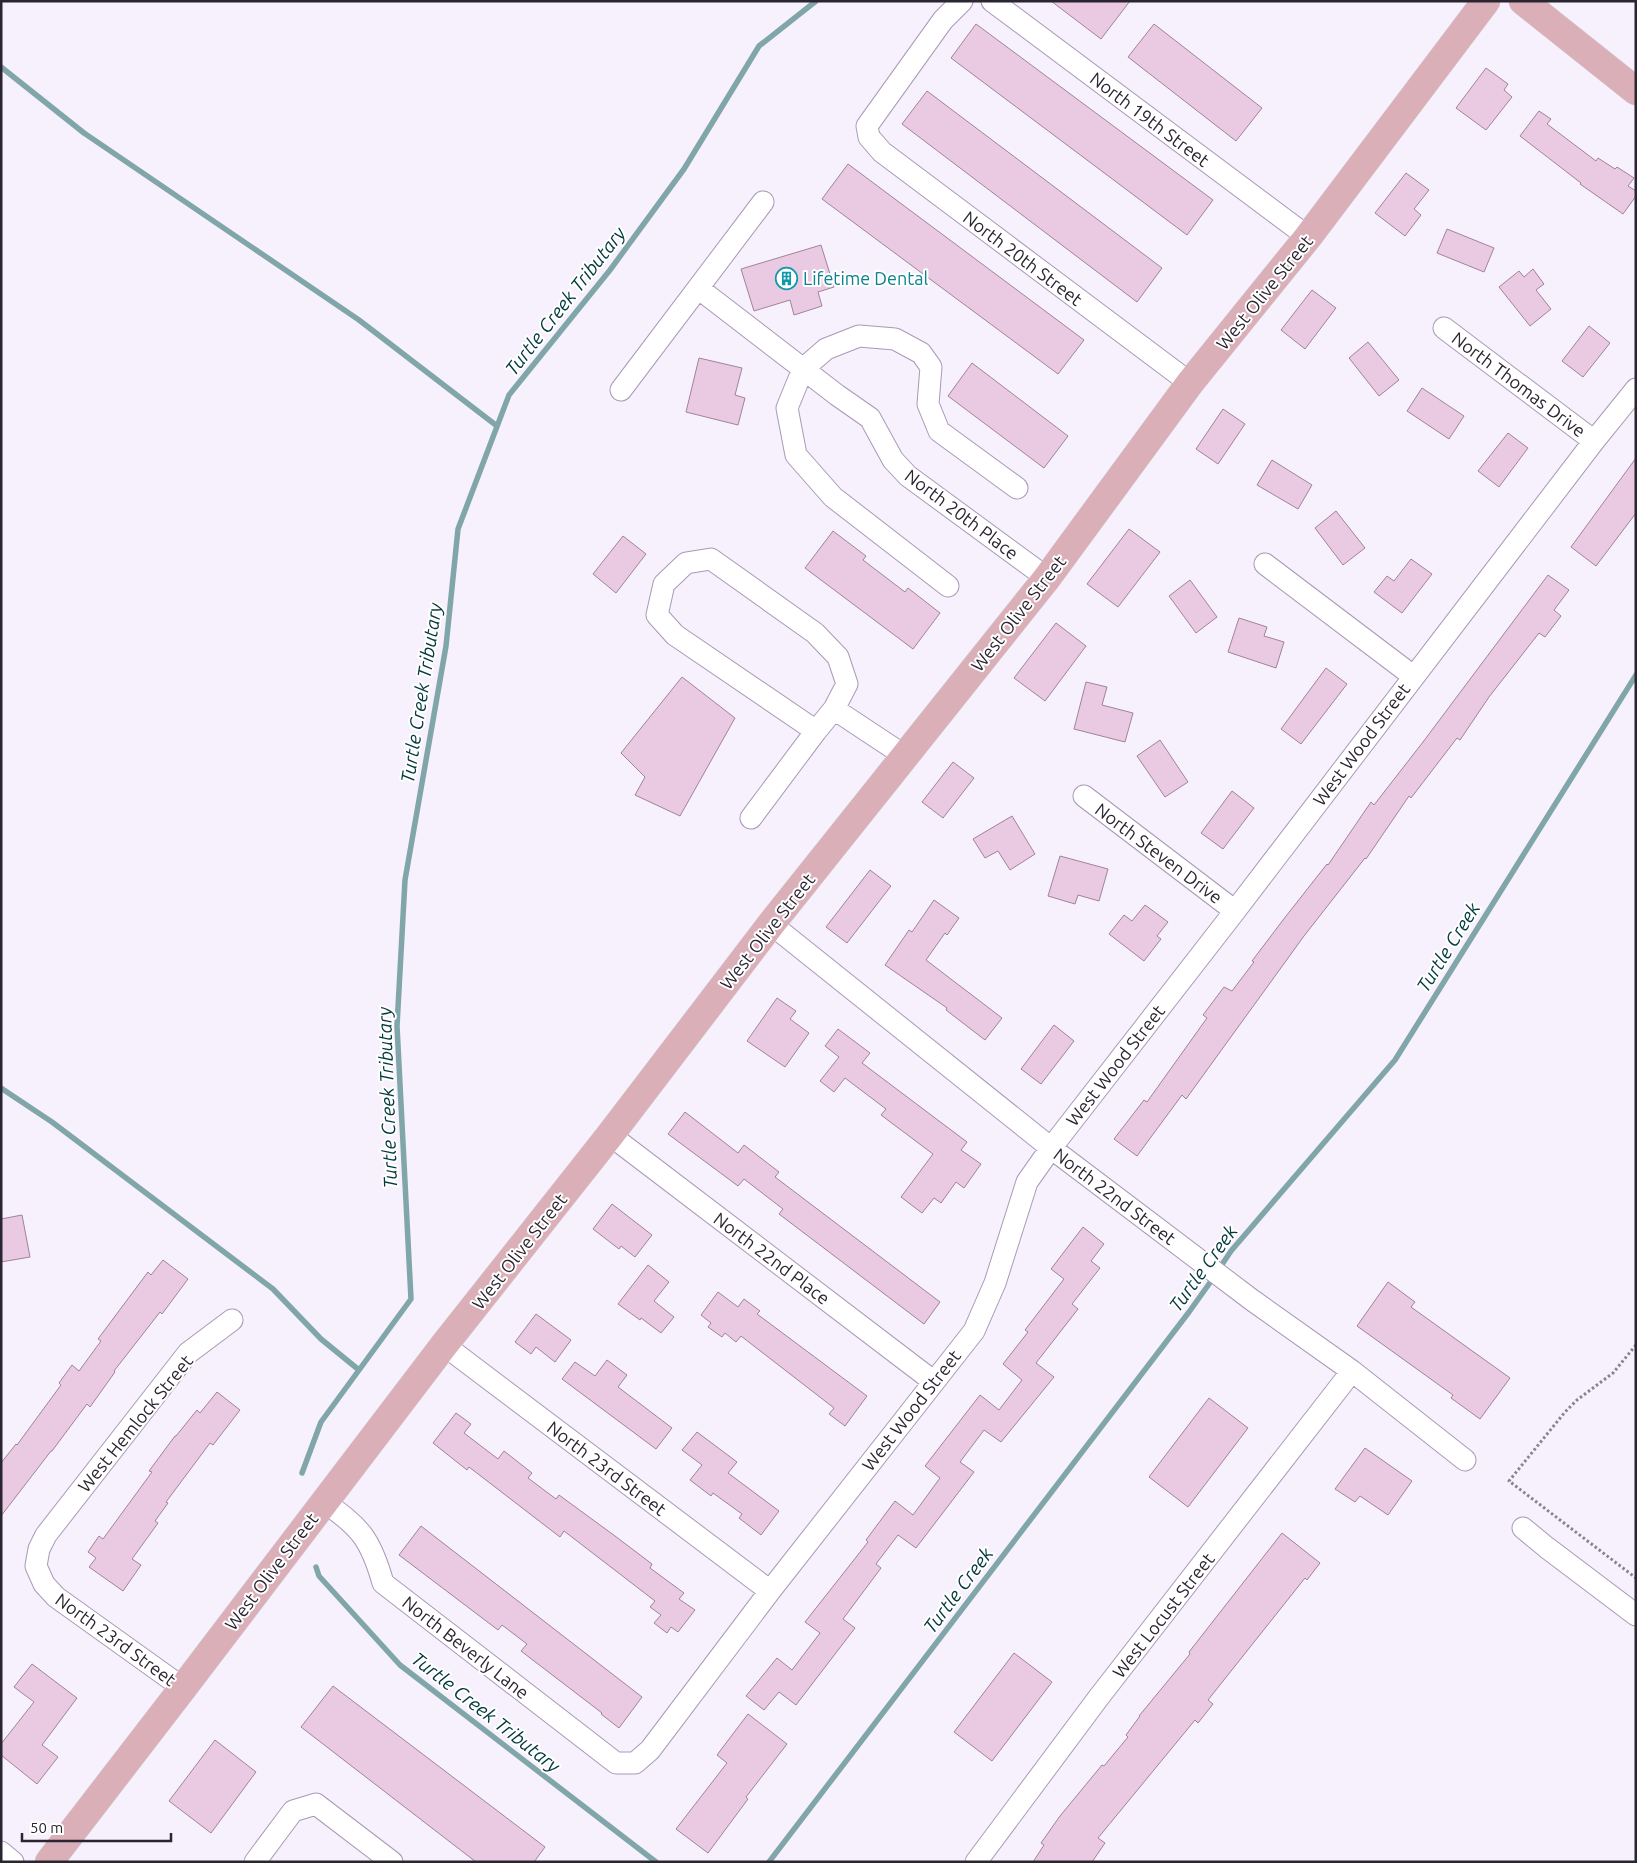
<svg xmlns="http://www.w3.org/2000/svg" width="1637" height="1863" font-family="Ubuntu,sans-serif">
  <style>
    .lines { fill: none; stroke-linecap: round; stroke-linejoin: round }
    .stream { stroke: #81a6aa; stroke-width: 5.5 }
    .building { fill: #eacae2; stroke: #a08399 }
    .minor-casing { stroke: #aa99b7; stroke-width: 23 }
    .major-casing { stroke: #d5d3d6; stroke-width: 29 }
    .path { stroke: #89838f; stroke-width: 3; stroke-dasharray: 2.5 2.5; stroke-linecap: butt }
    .minor { stroke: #fff; stroke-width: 21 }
    .major { stroke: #daafb8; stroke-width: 28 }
    .labels { text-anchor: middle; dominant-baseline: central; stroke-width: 4; stroke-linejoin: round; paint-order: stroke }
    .street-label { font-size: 18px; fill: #2b2531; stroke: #fff }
    .culture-label { font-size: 18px; fill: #0d838f; stroke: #fff; text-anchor: start }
    .water-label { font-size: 19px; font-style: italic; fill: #02393a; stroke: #fff }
  </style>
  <rect width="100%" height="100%" fill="#f7f0fd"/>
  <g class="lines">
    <!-- stream -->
    <path class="stream" d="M1,67L84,133L359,320L497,426
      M1,1088L52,1122L273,1289L321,1339L359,1370
      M1219,1269L1231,1251L1395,1060L1636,675
      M302,1473L321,1422L411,1299L397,1026L405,880L446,646L458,529L509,395L610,270L684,169L759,46L816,1
      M316,1567L319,1576L400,1665L656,1862
      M769,1862L1189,1312L1214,1277"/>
  </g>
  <!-- building -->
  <path class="building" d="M1051,1H1130L1101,39Z
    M976,24L1213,200L1187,235L951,58Z
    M1154,24L1262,108L1236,141L1128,57Z
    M1486,68L1508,84L1504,90L1512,97L1486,130L1456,108Z
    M927,91L1162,268L1137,302L902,124Z
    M1539,111L1551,119L1547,124L1596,161L1598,158L1615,169L1617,167L1634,178L1628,186L1636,191V196L1623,214L1580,184L1581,183L1520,136Z
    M848,164L1084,340L1058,374L822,199Z
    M1406,173L1429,190L1414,209L1421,215L1405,236L1375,213Z
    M1447,229L1494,248L1484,272L1437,253Z
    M821,245L834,287L818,292L822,306L794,315L790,300L754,311L741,269Z
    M1533,269L1544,284L1536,290L1551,309L1530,326L1499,287L1519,271L1524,277Z
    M1312,290L1336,308L1305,349L1281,330Z
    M1589,326L1610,343L1583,377L1562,361Z
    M1368,342L1399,380L1379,396L1349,358Z
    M699,358L742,368L735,395L745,398L738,425L686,412Z
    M972,363L1068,436L1044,468L948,396Z
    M1422,388L1464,416L1449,439L1407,411Z
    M1223,409L1245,424L1218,464L1196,449Z
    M1508,433L1528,448L1499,487L1478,471Z
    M1636,458V513L1596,566L1571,547Z
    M1272,460L1312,485L1298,509L1257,485Z
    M1336,511L1365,548L1343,565L1315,528Z
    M1129,529L1160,552L1118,607L1087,584Z
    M833,531L866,556L863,560L905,592L908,588L940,613L913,649L805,568Z
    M623,536L646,554L616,593L593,574Z
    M1411,559L1432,574L1402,613L1374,592L1387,576L1394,581Z
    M1548,575L1569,590L1554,610L1561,616L1545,637L1539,633L1489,697L1460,740L1457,738L1411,798L1409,796L1366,859L1365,858L1304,936L1186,1099L1182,1095L1137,1156L1114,1139L1144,1100L1147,1102L1207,1018L1203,1015L1224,987L1232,991L1254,962L1252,961L1283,920L1327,864L1328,865L1371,802L1374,805L1423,742Z
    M1190,580L1217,617L1196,633L1169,596Z
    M1239,618L1267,627L1264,636L1284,642L1276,668L1228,652Z
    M1056,623L1086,646L1045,701L1014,678Z
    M1326,668L1347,684L1301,744L1281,729Z
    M682,677L735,718L680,816L635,795L645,777L621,753Z
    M1086,682L1107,687L1102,705L1133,713L1125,742L1074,729Z
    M1160,740L1188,782L1165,797L1137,756Z
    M953,762L974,778L943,818L922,802Z
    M1232,791L1254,808L1223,849L1201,833Z
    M1012,816L1035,854L1010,870L998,851L985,858L973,839Z
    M1060,856L1108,869L1099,901L1078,895L1075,904L1048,896Z
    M870,870L891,886L847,943L826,927Z
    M934,900L959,918L947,935L945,933L926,960L1002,1018L985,1040L946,1010L947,1008L885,965L909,930L912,932Z
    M1145,905L1168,922L1157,936L1161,939L1144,961L1109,934L1124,915L1132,921Z
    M777,998L796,1011L790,1019L809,1033L785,1067L747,1041Z
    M1054,1025L1074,1041L1041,1084L1021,1069Z
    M838,1029L870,1053L862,1063L967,1142L961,1150L981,1164L964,1188L956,1182L941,1203L934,1198L922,1213L901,1197L933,1154L881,1115L886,1109L845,1078L834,1092L820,1081L839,1057L825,1046Z
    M685,1112L738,1153L744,1145L779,1172L775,1177L940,1302L924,1324L779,1214L783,1209L744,1179L738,1186L668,1134Z
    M612,1204L652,1235L635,1257L621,1246L619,1249L593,1229Z
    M22,1215L30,1257L1,1262V1219Z
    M1083,1227L1104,1244L1091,1261L1100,1268L1072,1304L1078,1309L1036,1363L1054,1377L1001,1442L984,1430L960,1462L974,1472L916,1548L898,1535L876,1564L881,1568L843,1619L855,1628L796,1705L779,1692L764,1710L746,1696L777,1658L792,1670L820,1633L805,1622L868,1542L866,1540L895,1501L913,1515L940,1478L925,1466L980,1395L999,1410L1022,1380L1003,1364L1028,1332L1025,1330L1064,1279L1051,1269Z
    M163,1260L188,1279L162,1314L160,1312L114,1371L115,1372L90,1407L87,1404L52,1451H51L1,1516V1463L16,1444L17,1445L61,1385L59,1383L72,1365L79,1371L101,1341L98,1339L148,1272L151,1275Z
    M648,1265L669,1282L654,1301L674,1317L661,1333L641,1318L640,1320L618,1304Z
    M1388,1282L1415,1302L1411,1307L1510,1378L1480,1419L1451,1398L1453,1395L1357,1326Z
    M718,1292L738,1307L744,1299L760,1311L757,1314L867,1396L845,1426L829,1414L834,1408L741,1336L736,1342L725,1333L722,1337L708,1327L711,1323L701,1315Z
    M536,1314L571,1340L555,1362L536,1347L531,1354L515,1342Z
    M607,1360L627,1375L618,1387L672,1428L656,1449L562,1379L575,1362L595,1376Z
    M217,1392L240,1410L213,1445L210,1443L166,1502L168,1503L155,1521L158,1523L132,1559L141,1565L123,1591L89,1567L96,1558L88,1552L99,1536L103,1539L152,1472L149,1471L175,1436H176L197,1410L200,1413Z
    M1209,1398L1248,1428L1188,1507L1149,1477Z
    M456,1413L471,1424L464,1433L498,1459L504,1451L532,1473L528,1478L556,1499L559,1495L615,1536L652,1564L650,1568L684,1593L679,1599L695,1610L678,1632L671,1627L667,1633L654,1623L661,1615L650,1607L655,1601L564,1531L560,1537L469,1467L467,1470L433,1443Z
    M697,1432L737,1462L728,1473L779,1511L761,1535L739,1518L742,1514L713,1493L711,1496L690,1480L702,1465L682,1450Z
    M1365,1448L1412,1481L1388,1515L1360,1496L1355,1502L1335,1489Z
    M421,1526L642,1697L619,1728L601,1714L602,1713L521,1651L527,1644L502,1625L498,1630L399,1555Z
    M1282,1533L1320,1563L1307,1580L1305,1578L1208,1700L1213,1704L1198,1723L1195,1720L1098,1838L1105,1843L1092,1862H1033L1044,1845L1041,1843L1060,1816L1102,1765L1104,1766L1128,1737L1126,1735L1140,1716H1139L1190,1654L1189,1652Z
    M1014,1653L1052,1682L992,1761L954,1732Z
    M32,1664L77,1698L42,1745L58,1757L37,1784L1,1755V1744L34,1702L14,1687Z
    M333,1686L545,1847L534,1862H476L301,1727Z
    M748,1714L787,1744L746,1797L748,1799L708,1853L676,1829L727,1763L717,1755Z
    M215,1740L256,1772L211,1833L169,1801Z"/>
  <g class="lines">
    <defs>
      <path id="minor" d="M962,1L943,20L867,126L869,137L882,152L1190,383
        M992,1L1308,237
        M698,288L837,395L870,418L893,460L908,476L1047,578
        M1444,328L1594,441
        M621,390L763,202
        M1265,564L1413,676
        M948,586L833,497L796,455L787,408L803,369L826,349L859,336L895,339L921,353L931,367L928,404L939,431L1017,488
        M834,709L816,731L675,635L657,615L664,584L686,563L711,559L815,633L838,657L847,684L834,709L905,756
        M1084,796L1235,911
        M751,818L816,731
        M771,924L1051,1148L1252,1300L1352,1371L1465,1460
        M610,1135L933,1381
        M444,1345L770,1591
        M324,1502C360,1526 371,1540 383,1583L616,1763H635L650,1750L770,1591L974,1331L995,1283L1027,1182L1051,1148L1235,911L1594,441L1636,389
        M1523,1528L1546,1547L1636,1615
        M183,1688L56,1597L44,1584L36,1566L39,1549L46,1535L188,1353L232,1320
        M1,1852L13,1862
        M255,1862L293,1811L316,1804L392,1862
        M976,1862L1099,1697L1352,1371"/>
      <path id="major" d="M1523,1L1636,91
        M49,1862L183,1688L444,1345L610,1135L771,924L1047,578L1190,383L1308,237L1486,1"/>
    </defs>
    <!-- minor casing -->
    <use href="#minor" class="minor-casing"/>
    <!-- major casing -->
    <use href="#major" class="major-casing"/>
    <!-- path -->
    <path class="path" d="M1636,1345L1613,1373L1577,1400L1565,1412L1509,1481L1636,1578"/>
    <!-- minor -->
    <use href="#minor" class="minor"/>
    <!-- major -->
    <use href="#major" class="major"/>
  </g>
  <!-- icons -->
  <defs>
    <symbol id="building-ring" viewBox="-11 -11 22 22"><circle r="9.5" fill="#fff" stroke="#0f9aa8" stroke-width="1.5"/><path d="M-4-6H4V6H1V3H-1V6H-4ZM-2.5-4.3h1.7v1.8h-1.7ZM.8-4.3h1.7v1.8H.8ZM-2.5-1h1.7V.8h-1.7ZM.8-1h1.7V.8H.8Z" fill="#0f9aa8"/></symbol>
  </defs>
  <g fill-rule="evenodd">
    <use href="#building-ring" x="774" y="266" width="25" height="25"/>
  </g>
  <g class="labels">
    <!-- street labels -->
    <g class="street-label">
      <text transform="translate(1150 119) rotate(37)">North 19th Street</text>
      <text transform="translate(1023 258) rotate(37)">North 20th Street</text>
      <text transform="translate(1264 292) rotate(-51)">West Olive Street</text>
      <text transform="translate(1519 384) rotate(37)">North Thomas Drive</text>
      <text transform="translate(962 514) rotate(37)">North 20th Place</text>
      <text transform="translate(1018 613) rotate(-52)">West Olive Street</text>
      <text transform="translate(1361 744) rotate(-53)">West Wood Street</text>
      <text transform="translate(1159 853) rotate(37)">North Steven Drive</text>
      <text transform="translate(767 931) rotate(-52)">West Olive Street</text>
      <text transform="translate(1115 1065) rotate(-52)">West Wood Street</text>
      <text transform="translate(1115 1196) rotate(37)">North 22nd Street</text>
      <text transform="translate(519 1251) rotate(-52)">West Olive Street</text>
      <text transform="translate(772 1258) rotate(37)">North 22nd Place</text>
      <text transform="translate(911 1410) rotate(-52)">West Wood Street</text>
      <text transform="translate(135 1423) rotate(-51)">West Hemlock Street</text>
      <text transform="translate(607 1468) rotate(37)">North 23rd Street</text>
      <text transform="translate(271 1571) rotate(-53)">West Olive Street</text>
      <text transform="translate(1163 1615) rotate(-52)">West Locust Street</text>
      <text transform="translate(116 1639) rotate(36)">North 23rd Street</text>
      <text transform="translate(466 1647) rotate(38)">North Beverly Lane</text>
    </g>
    <!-- culture labels -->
    <g class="culture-label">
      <text x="803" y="278">Lifetime Dental</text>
    </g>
    <!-- water labels -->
    <g class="water-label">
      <text transform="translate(565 301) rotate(-52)">Turtle Creek Tributary</text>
      <text transform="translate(421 693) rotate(-81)">Turtle Creek Tributary</text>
      <text transform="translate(1448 947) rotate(-58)">Turtle Creek</text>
      <text transform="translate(387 1098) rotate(-92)">Turtle Creek Tributary</text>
      <text transform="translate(1203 1268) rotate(-54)">Turtle Creek</text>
      <text transform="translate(958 1590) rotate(-53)">Turtle Creek</text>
      <text transform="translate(486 1712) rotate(38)">Turtle Creek Tributary</text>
    </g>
  </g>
  <!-- border -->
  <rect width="1637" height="1863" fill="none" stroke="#2b2531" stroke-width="5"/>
  <!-- scale -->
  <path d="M22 1833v8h149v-8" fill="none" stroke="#2b2531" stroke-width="2.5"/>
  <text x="30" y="1833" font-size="15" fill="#2b2531" stroke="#ffffff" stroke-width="4" paint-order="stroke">50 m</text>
</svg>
